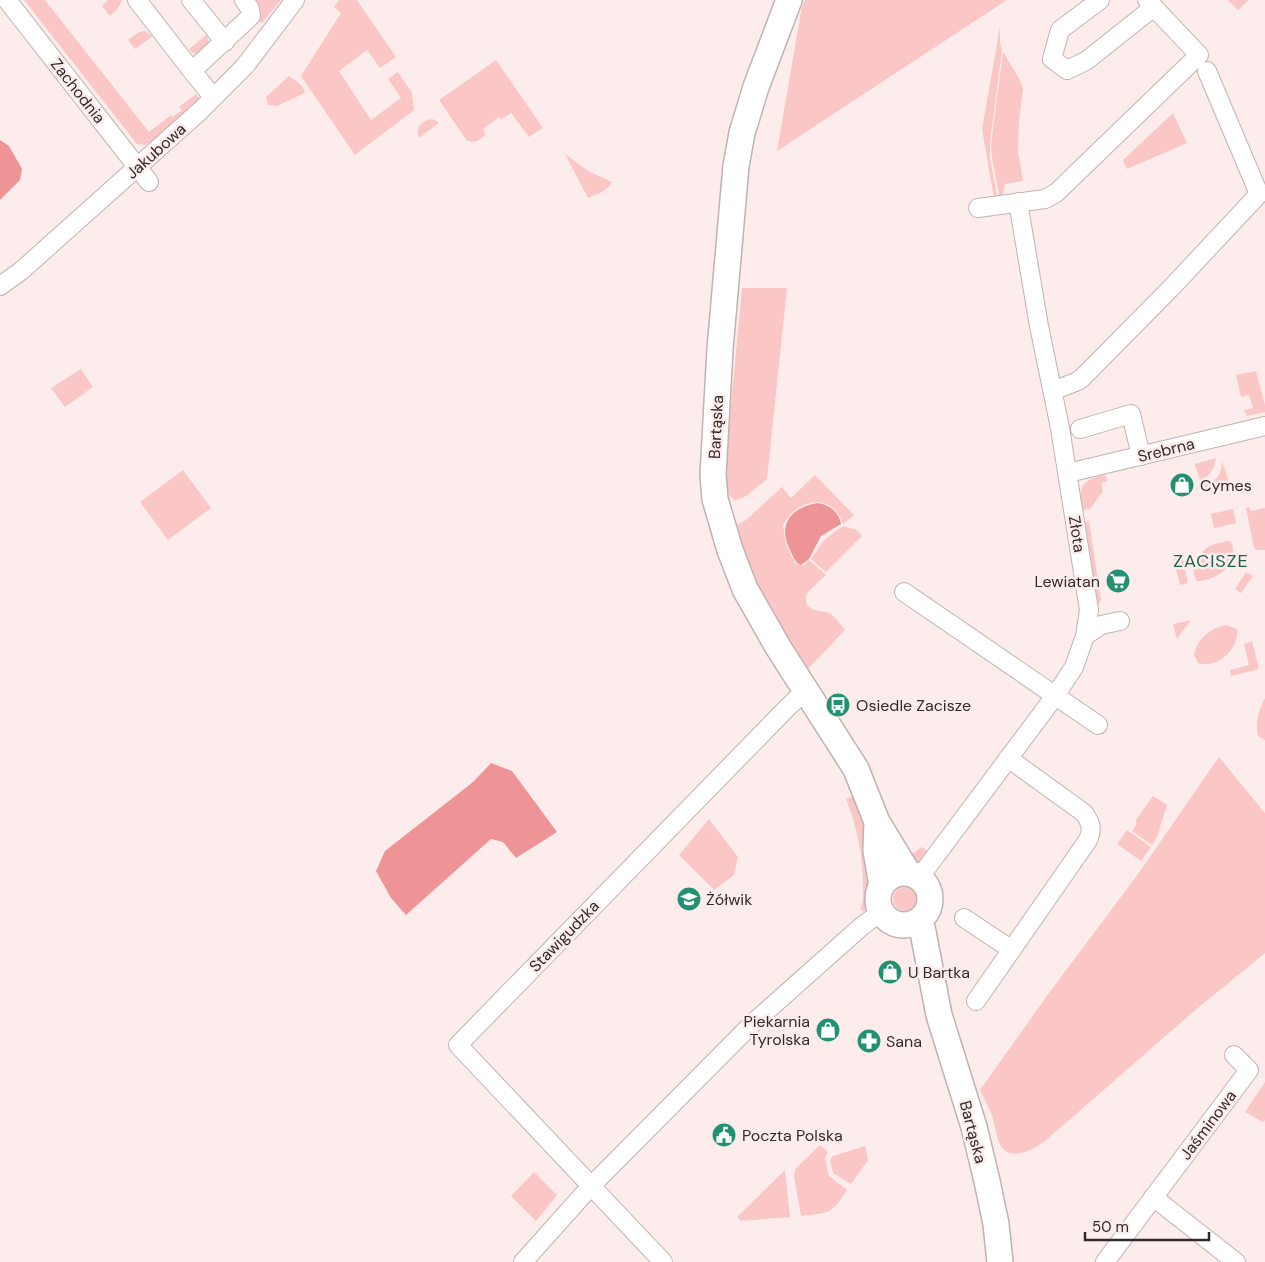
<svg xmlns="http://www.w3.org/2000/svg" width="1265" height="1262" font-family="'DM Sans',sans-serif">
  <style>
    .green { fill: #fac7c6 }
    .water { fill: #ef9496 }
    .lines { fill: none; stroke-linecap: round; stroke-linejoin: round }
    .street-casing { stroke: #c0b2b1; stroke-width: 20 }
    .secondary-casing { stroke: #c0b2b1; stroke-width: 28 }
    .street { stroke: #fff; stroke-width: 18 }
    .secondary { stroke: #fff; stroke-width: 25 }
    .labels { text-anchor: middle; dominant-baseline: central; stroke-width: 5; stroke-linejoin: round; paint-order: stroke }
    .street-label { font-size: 16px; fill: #312b2b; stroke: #fcedec }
    .poi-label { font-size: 16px; fill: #312b2b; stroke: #fcedec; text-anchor: start }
    .neighbourhood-label { font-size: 18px; letter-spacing: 1px; fill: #1a634d; stroke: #fcedec }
  </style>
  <rect width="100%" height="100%" fill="#fcedec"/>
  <!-- green -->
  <path class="green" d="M24,0H45L149,132L171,115L172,117L182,110L179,107L196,94L200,100L177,121L150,142L146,145L137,144Z
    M108,0H122L119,7L110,16L102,6Z
    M256,0H281L262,23L255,18L251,3Z
    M339,0H357L396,57L380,68L367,50L339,71L371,120L401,98L388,79L398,72L412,93L414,110L355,155L301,76L341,13L334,7Z
    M805,0H1007L777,151L802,6Z
    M1228,0H1249L1238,10Z
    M1000,27V43L1002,50L990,143V158L997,195L999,194L992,158L991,144L1003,52L1020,80L1023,89L1019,121L1018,151L1023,181L1005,184L1003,194L994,199L982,129Z
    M144,31L153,36L135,49L128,40L139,32Z
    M207,34L210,47L198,54L193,53L189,49Z
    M496,60L543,128L529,137L511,113L501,120L499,117L483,129L486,135C479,140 476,143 467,141L439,100Z
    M289,76L300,84L305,91L303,94L277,106L268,105L266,97Z
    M1173,113L1187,143L1127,169L1123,160Z
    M433,119L439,123L419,138C415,126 422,120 433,119Z
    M565,154L588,171L612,182C607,191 598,194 588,198Z
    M742,288H787L767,479L748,495L735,501L728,494L726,478L727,447Z
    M81,369L93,387L65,407L51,388Z
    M1256,371L1265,405V412L1247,416L1244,410L1253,408L1249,395L1241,397L1236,375Z
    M1216,458C1215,468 1209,477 1200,481L1195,464Z
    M1222,461L1231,488L1207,493L1205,485C1217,481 1222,474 1222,461Z
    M183,470L211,508L168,540L140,502Z
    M815,475L854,515L843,524C833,491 796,499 783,525L786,545L795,563L803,566L809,560L826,575L807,593C801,613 821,609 831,614C836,618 841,625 845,630L808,669C783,628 746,575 736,529L737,525L746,520L782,487L791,498Z
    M1106,475L1107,481L1101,483L1103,491L1090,509L1083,510C1078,487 1081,479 1106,475Z
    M1249,507L1251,511L1265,508V550H1257L1254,548L1246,508Z
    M1233,509L1236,523L1214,528L1211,514Z
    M1089,521L1101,600L1098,606L1085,522Z
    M843,526L857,530L862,536L826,572L811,559L824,540Z
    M1227,541L1231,542C1241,564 1216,581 1197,581C1189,571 1198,554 1208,547C1214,543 1221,543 1227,541Z
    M1182,555L1188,583L1180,585L1173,557Z
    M1246,572L1253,576L1241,593L1235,589Z
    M1191,620L1177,639L1173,624Z
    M1227,625L1237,629C1239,649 1218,669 1198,663L1194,655C1197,639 1211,627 1227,625Z
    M1252,641L1259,669L1231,676L1230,670L1249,665L1244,644Z
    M1265,698V740L1258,736C1255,722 1259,709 1265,698Z
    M1219,757L1265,813V953L1193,1012L1044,1142C1033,1149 1011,1162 1001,1146C996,1137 995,1125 992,1115C988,1106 984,1098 980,1090L1049,993L1138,874Z
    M856,795L866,828L873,892L869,903L864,912L860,909C864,901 863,893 863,885C863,855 857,827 846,799Z
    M1153,796L1167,805L1157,837L1152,845L1132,831L1136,825V820Z
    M709,819L738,857L734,875L714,890L679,855Z
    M1127,830L1151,847L1141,861L1117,844Z
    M922,847L931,854L921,862L914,863L905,849L913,853Z
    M893 899a12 12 0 1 1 24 0a12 12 0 1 1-24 0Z
    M1265,1082V1120L1263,1122L1245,1112Z
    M820,1145L828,1152L825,1158L829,1176L847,1190C830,1216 830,1212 801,1216L794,1176L795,1169Z
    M865,1146L868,1160L851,1184L833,1173L830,1160L833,1156Z
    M785,1170L790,1217L741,1221L737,1217Z
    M534,1172L557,1195L536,1221L511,1196Z"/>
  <!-- water -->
  <path class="water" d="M0,140L9,146L22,169L20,180L0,200Z
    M817,503C829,504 839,512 841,524L821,536L809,559L801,565C794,562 793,556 790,550C777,524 791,508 817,503Z
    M491,763L512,771L557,832L516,858L503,842L491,839L406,915L391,898L376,871L385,851L473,782Z"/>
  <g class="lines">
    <defs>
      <path id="street" d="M7,0L149,182
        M137,0L192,71L251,16L250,9L244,0
        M191,0L225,42
        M1100,0L1060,30L1052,59L1067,70L1086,61L1154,7
        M192,71L213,97
        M978,208L1045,199L1056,193L1199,55L1147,0
        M0,286L21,271L200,111L245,66L295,0
        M1053,391L1078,381L1082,378L1171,288L1259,194L1207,71
        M1080,429L1131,414L1141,456
        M1068,473L1265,426
        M904,592L1098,725
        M1085,636L1101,625L1120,621
        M919,878L1055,696L1074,667L1085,636L1089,610L1060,428L1039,326L1018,202
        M964,918L1012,950
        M976,1001L1088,840C1093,829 1091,823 1084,813L1008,758
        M1153,1197L1236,1262
        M523,1262L591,1186L753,1023L862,926L881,912
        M663,1262L458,1045L787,708L806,690
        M1105,1262L1249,1070L1234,1055"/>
      <path id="secondary" d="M789,0L756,87L742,133L736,166L720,349L713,475L715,499L730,550L745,589L778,647L856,769L877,822L908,873
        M877,822L876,851L882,885
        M878 899a26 26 0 1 1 52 0a26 26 0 1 1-52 0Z
        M920,920L923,932L939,1015L974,1127L987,1181L996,1224L1000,1262"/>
    </defs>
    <!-- street casing -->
    <use href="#street" class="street-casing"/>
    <!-- secondary casing -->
    <use href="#secondary" class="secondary-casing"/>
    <!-- street -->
    <use href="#street" class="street"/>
    <!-- secondary -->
    <use href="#secondary" class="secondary"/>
  </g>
  <!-- icons -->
  <defs>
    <symbol id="shop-disc" viewBox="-11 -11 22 22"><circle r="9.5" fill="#239171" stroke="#fcedec"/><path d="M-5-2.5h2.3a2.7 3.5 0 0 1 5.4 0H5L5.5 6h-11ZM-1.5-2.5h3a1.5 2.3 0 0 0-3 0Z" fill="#fff"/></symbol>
    <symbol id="supermarket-disc" viewBox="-11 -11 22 22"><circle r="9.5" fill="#239171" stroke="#fcedec"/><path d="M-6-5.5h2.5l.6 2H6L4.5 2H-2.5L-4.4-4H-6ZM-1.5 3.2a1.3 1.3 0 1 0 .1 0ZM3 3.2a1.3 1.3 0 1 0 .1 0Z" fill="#fff"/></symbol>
    <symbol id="bus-disc" viewBox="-11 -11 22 22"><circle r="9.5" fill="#239171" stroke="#fcedec"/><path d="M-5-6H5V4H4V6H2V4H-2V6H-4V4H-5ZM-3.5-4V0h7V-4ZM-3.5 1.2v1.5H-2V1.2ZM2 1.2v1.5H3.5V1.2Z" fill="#fff"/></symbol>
    <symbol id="school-disc" viewBox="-11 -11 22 22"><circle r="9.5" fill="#239171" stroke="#fcedec"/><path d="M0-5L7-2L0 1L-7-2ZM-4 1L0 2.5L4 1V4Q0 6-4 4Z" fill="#fff"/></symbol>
    <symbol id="pharmacy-disc" viewBox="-11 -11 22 22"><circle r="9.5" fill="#239171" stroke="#fcedec"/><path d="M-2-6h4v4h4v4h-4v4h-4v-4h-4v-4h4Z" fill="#fff"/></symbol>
    <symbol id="civic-disc" viewBox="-11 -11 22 22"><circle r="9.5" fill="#239171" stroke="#fcedec"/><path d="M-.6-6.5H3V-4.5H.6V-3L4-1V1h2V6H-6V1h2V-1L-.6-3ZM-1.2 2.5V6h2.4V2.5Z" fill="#fff"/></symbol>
  </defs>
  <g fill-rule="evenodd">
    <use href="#shop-disc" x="1168" y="471" width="28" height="28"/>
    <use href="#supermarket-disc" x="1104" y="567" width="28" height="28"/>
    <use href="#bus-disc" x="824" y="691" width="28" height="28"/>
    <use href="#school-disc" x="675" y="885" width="28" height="28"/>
    <use href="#shop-disc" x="876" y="958" width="28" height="28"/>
    <use href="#shop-disc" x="814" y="1016" width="28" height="28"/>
    <use href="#pharmacy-disc" x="855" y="1027" width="28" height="28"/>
    <use href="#civic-disc" x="710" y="1121" width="28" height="28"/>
  </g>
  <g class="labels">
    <!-- street labels -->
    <g class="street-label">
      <text transform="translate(78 91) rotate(52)">Zachodnia</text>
      <text transform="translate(156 151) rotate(-42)">Jakubowa</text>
      <text transform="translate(716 427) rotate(-87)">Bartąska</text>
      <text transform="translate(1166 450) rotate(-14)">Srebrna</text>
      <text transform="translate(1077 534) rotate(81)">Złota</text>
      <text transform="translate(564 936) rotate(-46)">Stawigudzka</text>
      <text transform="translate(1208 1125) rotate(-53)">Jaśminowa</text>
      <text transform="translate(973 1132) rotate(75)">Bartąska</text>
    </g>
    <!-- poi labels -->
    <g class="poi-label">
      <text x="1200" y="485">Cymes</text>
      <text x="1100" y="581" text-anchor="end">Lewiatan</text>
      <text x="856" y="705">Osiedle Zacisze</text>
      <text x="706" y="899">Żółwik</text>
      <text x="908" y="972">U Bartka</text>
      <text x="810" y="1021" text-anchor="end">Piekarnia<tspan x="810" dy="18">Tyrolska</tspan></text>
      <text x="886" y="1041">Sana</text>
      <text x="742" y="1135">Poczta Polska</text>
    </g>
    <!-- neighbourhood labels -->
    <g class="neighbourhood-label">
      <text x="1211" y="561">ZACISZE</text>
    </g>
  </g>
  <!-- scale -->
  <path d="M1085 1232v8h124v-8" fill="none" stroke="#312b2b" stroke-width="2.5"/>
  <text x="1092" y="1232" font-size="15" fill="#312b2b" stroke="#fcedec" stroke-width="4" paint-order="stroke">50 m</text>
</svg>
